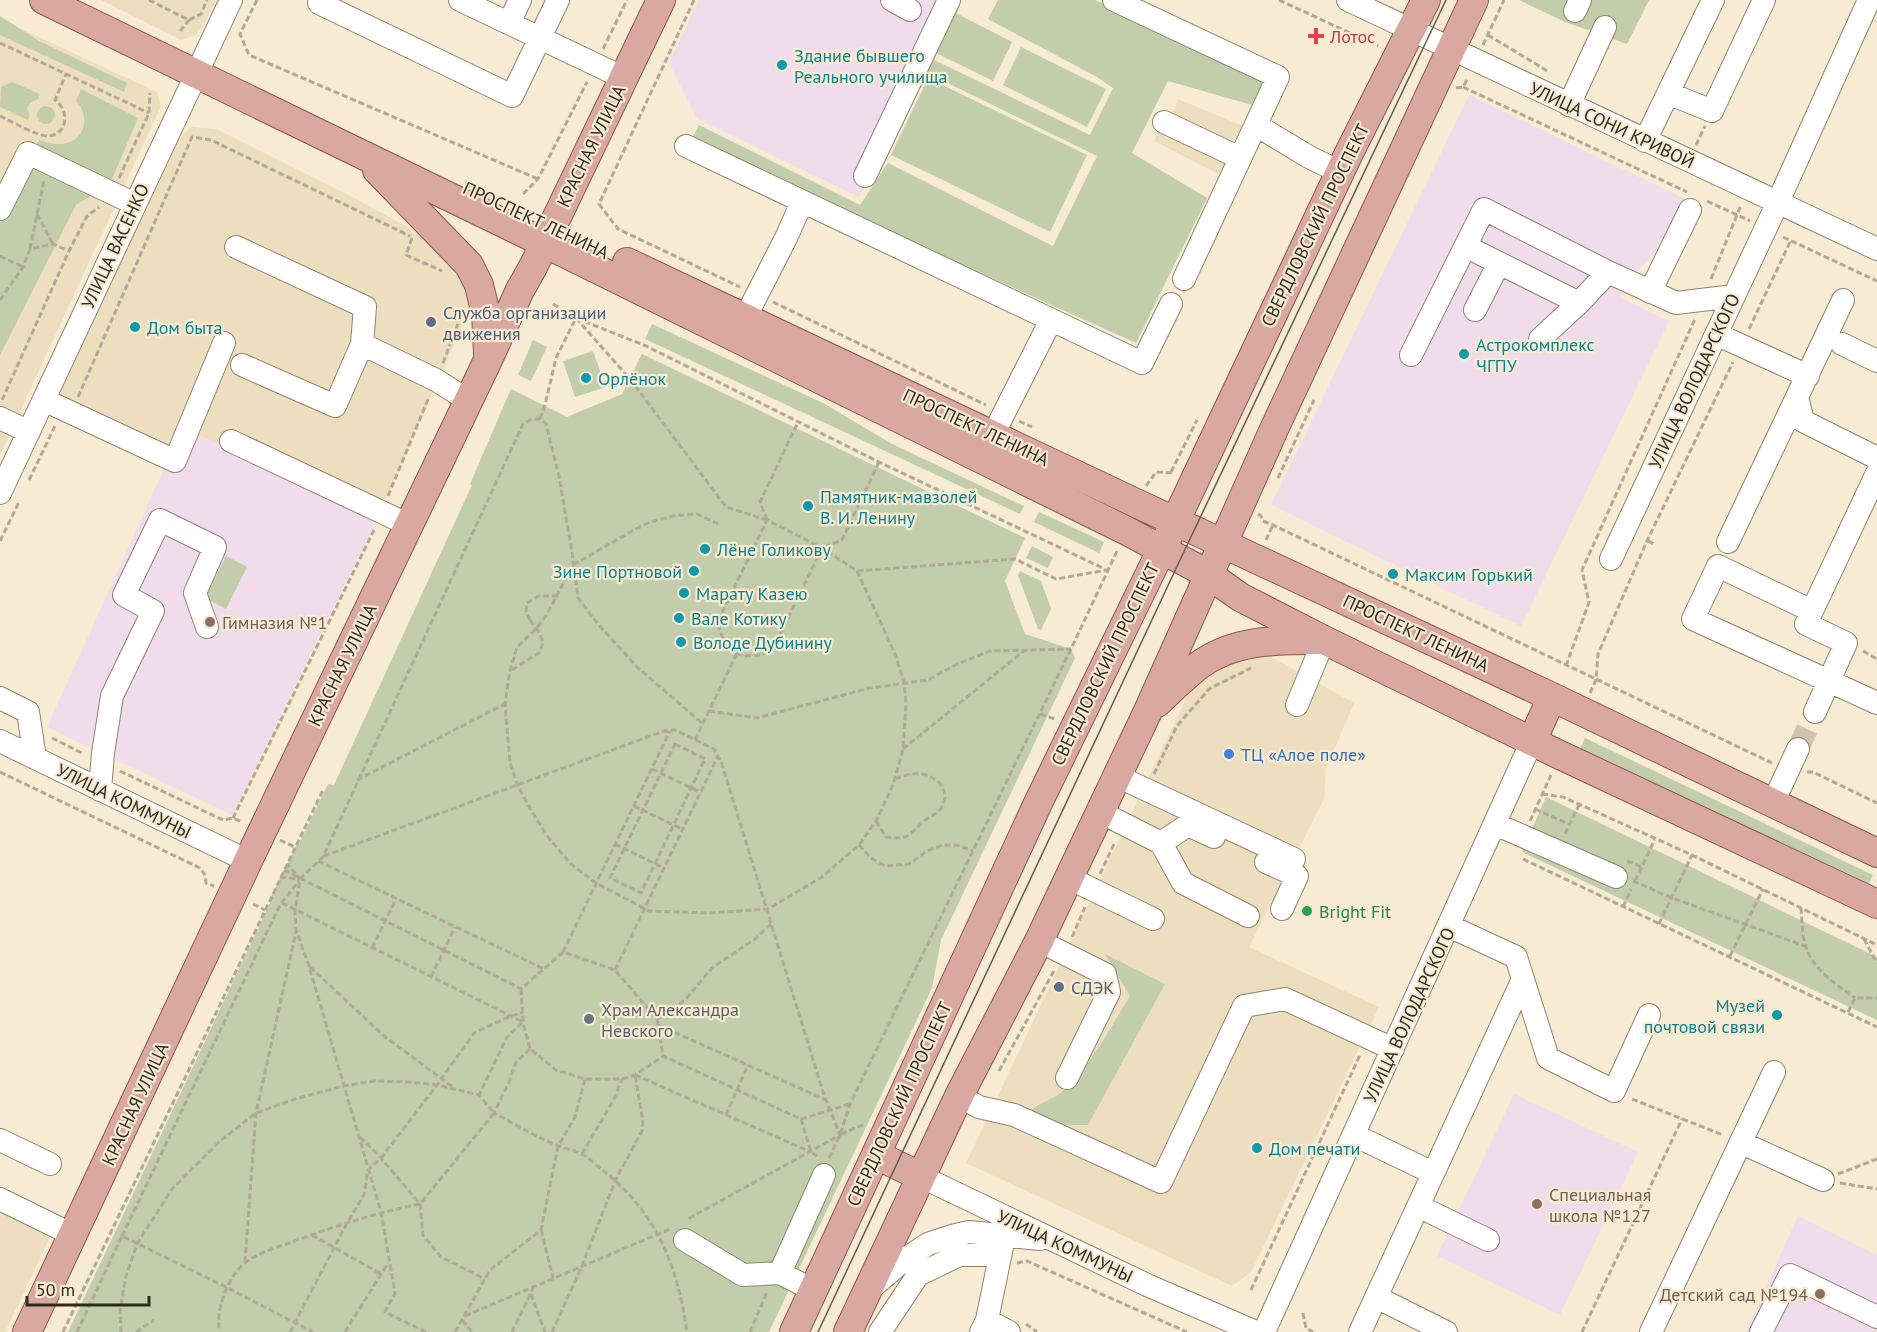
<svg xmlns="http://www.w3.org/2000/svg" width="1877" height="1332" font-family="'PT Sans',sans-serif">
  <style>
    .built { fill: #eddebf }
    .education { fill: #f0dceb }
    .green { fill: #c2cdac }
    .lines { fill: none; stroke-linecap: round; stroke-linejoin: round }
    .minor-tunnel { stroke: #cfc4af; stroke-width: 22; stroke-dasharray: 22 11; stroke-linecap: butt }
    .minor-casing { stroke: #8e846e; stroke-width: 24 }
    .major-casing { stroke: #8c584c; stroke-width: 30 }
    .path { stroke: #b1a895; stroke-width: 3; stroke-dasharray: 6 3; stroke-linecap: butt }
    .minor { stroke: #fff; stroke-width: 22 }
    .major { stroke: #d9a9a1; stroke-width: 28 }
    .tram { stroke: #645e51; stroke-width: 1.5 }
    .path-bridge { stroke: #b1a895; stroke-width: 3; stroke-dasharray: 6 3; stroke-linecap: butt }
    .health-dot { fill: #e0444e; stroke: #f7ebd3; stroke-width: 2 }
    .culture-dot { fill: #0f9aa8; stroke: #f7ebd3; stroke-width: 2 }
    .service-dot { fill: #5c6f8a; stroke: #f7ebd3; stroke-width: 2 }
    .education-dot { fill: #8d6e63; stroke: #f7ebd3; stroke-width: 2 }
    .shop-dot { fill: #3f7fe0; stroke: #f7ebd3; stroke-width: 2 }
    .leisure-dot { fill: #2e9e5b; stroke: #f7ebd3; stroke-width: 2 }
    .worship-dot { fill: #6b7280; stroke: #f7ebd3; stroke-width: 2 }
    .labels { text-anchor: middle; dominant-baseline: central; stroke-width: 4.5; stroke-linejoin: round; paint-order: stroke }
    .health-label { font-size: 18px; fill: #be3a42; stroke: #f7ebd3; text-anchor: start }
    .culture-label { font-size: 18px; fill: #0d838f; stroke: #f7ebd3; text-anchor: start }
    .street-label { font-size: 18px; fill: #2e2a21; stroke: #f7ebd3 }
    .service-label { font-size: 18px; fill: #4e5e75; stroke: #f7ebd3; text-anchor: start }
    .education-label { font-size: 18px; fill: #785e54; stroke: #f7ebd3; text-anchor: start }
    .shop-label { font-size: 18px; fill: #366cbe; stroke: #f7ebd3; text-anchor: start }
    .leisure-label { font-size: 18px; fill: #27864d; stroke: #f7ebd3; text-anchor: start }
    .worship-label { font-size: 18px; fill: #5b616d; stroke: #f7ebd3; text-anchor: start }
  </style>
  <rect width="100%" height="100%" fill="#f7ebd3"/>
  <!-- built -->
  <path class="built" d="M101,0H216L203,26L196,35L181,40Z
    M0,19L157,92L161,106L0,455Z
    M1178,99L1243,126L1224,177L1154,141L1169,111L1173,112Z
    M191,127L216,129L354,198L415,231L449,259L472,305L377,518L166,462L52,408L177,141Z
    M1268,655L1354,703L1326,769L1324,799L1249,947L1379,1007L1251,1272L1232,1286L966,1163L1192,686L1205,673L1236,659Z
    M0,1190L59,1218L5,1332H0Z"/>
  <!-- education -->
  <path class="education" d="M699,0H947L859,197L697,119L669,63Z
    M1469,95L1685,199L1652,256L1627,281L1620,297L1669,321L1521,626L1271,505Z
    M183,427L377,518L232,815L47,727Z
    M1514,1094L1638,1152L1560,1315L1437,1256Z
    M1798,1216L1877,1255V1332H1746Z"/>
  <!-- green -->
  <path class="green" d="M998,0H1095L1265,78L1252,105L1168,81L1132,153L1207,198L1136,343L690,142L699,125L860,205L888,163L1053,246L1097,156L925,72L932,59L1090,135L1113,88L1097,77L988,19Z
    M1519,0H1649L1627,44L1565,22Z
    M954,12L1012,42L993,81L934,52Z
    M0,16L39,41L127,83L124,92L0,35Z
    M1021,47L1106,89L1087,127L1003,85Z
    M928,78L1087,155L1050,232L891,155Z
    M12,82L40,94L38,99L30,103L27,108L30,115L28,120L0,107L1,87Z
    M81,89L138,118L110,184L76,205L0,355V222L39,140C47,142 59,146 67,143C87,137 89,114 76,101Z
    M37 115a9 9 0 1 1 18 0a9 9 0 1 1-18 0Z
    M652,324L825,404L892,444L1024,506L1020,514L645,339Z
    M533,340L547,347L531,381L518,375Z
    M593,351L606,387L575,397L563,361Z
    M642,354L1025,538L1005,581L1025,634L1071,649L1075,658L941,940L932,988L769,1332H68L272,899L271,897L297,844H299L328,784L334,785L472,485L470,484L511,389L567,417L622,394Z
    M1039,512L1104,542L1099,553L1034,522Z
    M1032,546L1053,557L1048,568L1026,558Z
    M226,556L247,567L226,609L205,598Z
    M1020,571L1041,581L1051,609L1041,630L1038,629L1018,575Z
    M1585,738L1873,875L1867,888L1579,751Z
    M1546,797L1877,957V1020L1522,852Z
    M1105,954L1165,984L1088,1125H1058L1025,1115C1038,1102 1052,1101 1064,1090C1092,1064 1110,1028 1130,996Z"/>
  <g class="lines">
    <!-- minor-tunnel -->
    <path class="minor-tunnel" d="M1798,749L1815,712"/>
    <defs>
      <path id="minor" d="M320,0L319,3L512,96L540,38
        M460,0L624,78
        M892,0L910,10
        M1114,0L1278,77L1184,279
        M1348,0L1877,249
        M1575,11L1580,0
        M509,23L520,0
        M545,27L558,0
        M1668,93L1712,111L1764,0
        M1569,105L1605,27
        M1164,122L1240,158
        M1256,125L1309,157L1340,172
        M1645,141L1713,0
        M686,146L1142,363L1171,304
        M865,176L949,0
        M0,209L28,153L135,204
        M236,247L365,307L362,344L335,406L242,365
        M1477,252L1579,303
        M1650,292L1690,210
        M1475,310L1499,263
        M745,318L786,238L802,202
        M1716,334L1808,376
        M1540,339L1579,303L1608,272L1676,303L1734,296
        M362,344L436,380L469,401
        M1842,344L1877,361
        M1411,355L1484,209L1608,272
        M1797,397L1803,421L1877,458
        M44,400L175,461L224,343
        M0,418L29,432
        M993,435L1051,320
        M231,441L409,525
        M1877,473L1812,611L1718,566L1693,619L1877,703
        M0,493L231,0
        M1728,542L1843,300
        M1611,559L1778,202L1869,0
        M1812,611L1806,624L1846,643L1815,712
        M0,698L28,712L35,758
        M1297,705L1324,640
        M0,741L248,861
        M1117,776L1294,859
        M100,790L103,753L112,696L153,611L124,595L160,520L215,547L195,593L207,627
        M1773,803L1798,749
        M1100,812L1161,843L1183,883L1248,916
        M1495,824L1616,877
        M1161,843L1188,825L1214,837
        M1266,862L1297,876L1282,909
        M1069,878L1153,919
        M1449,926L1516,957L1548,1058L1614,1091L1649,1015
        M1039,941L1105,974L1109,992L1067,1078
        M959,1096L979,1107L1014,1115L1161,1182L1244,1006L1285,999L1393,1049
        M1354,1135L1433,1173
        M0,1140L50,1164
        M1742,1143L1823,1180
        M920,1176L1147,1285L1256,1332
        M0,1199L73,1235
        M1418,1206L1488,1240
        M685,1240L743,1275L780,1273L813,1290
        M780,1273L824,1175
        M871,1288L904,1260L928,1244L952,1236L969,1232L1040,1239
        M1376,1297L1446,1332
        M987,1320L1003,1242
        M880,1332L918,1275L959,1255H1000
        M981,1332L987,1320L1009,1332
        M1264,1332L1532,741
        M1360,1332L1523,979
        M1651,1332L1774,1072
        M1761,1332L1790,1275L1877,1317"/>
      <path id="major" d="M44,0L528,235L1127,531L1208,574L1240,597L1324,640L1560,755L1877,904
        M377,170L469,265L479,285L486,314L488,353
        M627,262L1138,504L1552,697L1877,853
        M1157,703C1170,691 1184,677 1198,666C1233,639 1278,640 1319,640
        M1532,741L1552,697
        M876,1155L920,1176
        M27,1332L248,861L488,360L520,290L533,267L661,0
        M794,1332L1039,801L1175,522L1349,153L1426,0
        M848,1332L959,1096L1039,941L1148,711L1275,427L1474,0"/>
    </defs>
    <!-- minor casing -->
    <use href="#minor" class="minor-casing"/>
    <!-- major casing -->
    <use href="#major" class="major-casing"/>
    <!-- path -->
    <path class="path" d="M149,0L189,20L201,14L207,0
      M257,0L240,34L249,55L538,179
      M694,0L599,204L618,229L740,287
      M1279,0L1378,46
      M180,31L189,20
      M1488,35L1549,72
      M0,43L149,113
      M1483,45L1504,0
      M603,49L627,0
      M1463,87L1687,192
      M1456,88L1463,87L1468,78
      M0,116C11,121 38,137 49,136C69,133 69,110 55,100L66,74
      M1696,145L1705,126
      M119,178L149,113L150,93
      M523,194L538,179L587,82
      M1707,201L1750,221
      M37,214L53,244
      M1783,237L1877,281
      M412,238L406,255L442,271
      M30,249L44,180
      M0,256L23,267
      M1711,279L1741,205
      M0,300L23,267L30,249L53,244L69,251
      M773,302L986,405
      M553,304L576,318L630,379L726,507L767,520
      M1749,329L1791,240
      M443,363L462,313
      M78,397L192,137L211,140L410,236
      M2,400L69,251L87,216L99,207
      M540,419L545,405L556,358L576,318L646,346L879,462L1105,569
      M1019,421L1032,427
      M879,462L842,540L822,548L776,643L762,655L744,656L728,649L719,630L721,615L767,520L822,548L857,571L1015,559L1056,579L1107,570
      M1171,472L1197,420
      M1278,478L1314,400
      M29,480L55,426
      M1146,486L1156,472L1174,473
      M388,496L429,397
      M1258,514L1261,516L1263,521L1273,525L1772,763
      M767,520L760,502L798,422
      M718,524L697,514L673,516L650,522L632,531L573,565L547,614L536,629L517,647L510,671L505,704L510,763L518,786L532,812L548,837L570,863L596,883L649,911L710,913L768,909L822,877L859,845L876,821L893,785L903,749L906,704L904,682L895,654L857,571
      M1266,540L1273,525
      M0,541L19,502
      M1648,541L1656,545
      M530,620L526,612L527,603L538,596H557
      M1863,651L1877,659
      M1566,666L1589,602L1582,570L1695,319
      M512,670L540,652L543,642L539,632
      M1590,693L1596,680L1598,654L1647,541L1733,362
      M709,711L757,718L870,688L928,680L957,664L990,651L1071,649
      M1040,714L1055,719
      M52,738L84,754
      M695,740L737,653
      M675,744L705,759L641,893L610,878Z
      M903,749L1025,650
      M652,769L700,792
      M120,771L223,820L233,818L242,822
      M0,772L200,868L205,875L206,883L214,886
      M1807,772H1813L1877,803
      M1154,774L1177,726L1209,689L1251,668
      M357,780L505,704
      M1542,794L1563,797L1692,855L1877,945
      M634,806L682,829
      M1535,809L1569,824
      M233,818L374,530
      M876,821L886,837C910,840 907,836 923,822C929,816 936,816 941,808C954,788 931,771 913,774C907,774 900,778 894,779
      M1530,821L1551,775
      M1565,834L1579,805
      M280,840L295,847
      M615,844L664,868
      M859,845L871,858L885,866L909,864L927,851L942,845H957L973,851
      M324,856L664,731L675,730L714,749L721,761L824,1095L840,1135L686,1220
      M1523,859L1877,1027
      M318,861L544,969
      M1627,861L1642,867
      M284,870L521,989L563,952L615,970L657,1019L663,1056L801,1119L850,1104
      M1100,874L1115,842
      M280,877L300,879L287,864
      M1633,881L1672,898L1805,946
      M1635,881L1655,839
      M282,903L523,1022L507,1037L479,1095
      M253,904L265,910
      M1623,907L1631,889
      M1801,908C1802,920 1802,935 1806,947C1813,970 1836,984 1855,998
      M1659,924L1692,855
      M1072,937L1085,907
      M1864,939L1877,963
      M372,948L396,899
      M563,952L670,731
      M1730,956L1763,889
      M310,967L384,1036L454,1088
      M615,970L718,756
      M431,977L455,927
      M521,989L523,1022L530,1049L556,1070L585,1079H622L635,1075L662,1057
      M1848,1012L1855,998H1877
      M657,1019L671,1012L685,1000L712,968L755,939L771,924
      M658,1025L826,1100
      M530,1049L516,1062L509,1082L494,1113C515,1124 537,1138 559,1146C566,1149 574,1150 581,1154C590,1158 598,1167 606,1173C658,1215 678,1268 687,1332
      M999,1071L1055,969
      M635,1075L811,1152
      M1632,1099L1723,1135
      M726,1115L748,1065
      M801,1119L811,1152L818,1157
      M841,1134L865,1124
      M360,1137L381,1158L420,1204L423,1235L441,1257L485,1279
      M582,1154L614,1099L622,1079
      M829,1158L840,1135L850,1104L1071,649L1118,549
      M1838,1174L1877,1159
      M1840,1183L1877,1189
      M541,1230L553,1278
      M312,1235L381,1274
      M122,1236L280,905L299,881
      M245,1262L256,1113L296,932
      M1017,1263L1027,1261L1187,1332
      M1251,1290L1360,1055
      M531,1294L545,1332
      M1303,1313L1306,1328L1313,1332
      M465,1316L670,1229
      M462,1320L472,1332
      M1026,1324L1037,1332
      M63,1332L323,790
      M77,1332L122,1236L228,1288L313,1332
      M121,1332L120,1310L126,1276L137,1244L172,1189L219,1142L256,1113L295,1099L343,1086L374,1081L409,1082L437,1085L479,1095L494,1113L420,1204C376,1213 339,1225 297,1240C280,1247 261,1251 246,1262C229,1274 214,1312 220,1332
      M136,1332L154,1320
      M290,1332L347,1223L364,1195L368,1170L381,1158L437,1085L474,1033L504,1019L523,1012
      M345,1332L388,1263
      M426,1332L385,1312L395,1293L381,1212L309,966L296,930L295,912L300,879L323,857L523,424L532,419H540L546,424L559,476L572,552L578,598L597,623L638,668L703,724
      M455,1332L490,1270L541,1230L558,1146L575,1117L585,1079
      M512,1332L534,1286
      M552,1332L582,1266L615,1181L642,1131L643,1122L635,1075
      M750,1332L767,1292
      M1582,1332L1682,1119"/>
    <!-- minor -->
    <use href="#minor" class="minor"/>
    <!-- major -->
    <use href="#major" class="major"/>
    <!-- tram -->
    <path class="tram" d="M818,1332L1180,560L1446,0"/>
    <!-- path-bridge -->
    <path class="path-bridge" d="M530,620L539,632"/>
  </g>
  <!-- markers -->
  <path class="health-dot" d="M1313 27h6v6h6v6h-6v6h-6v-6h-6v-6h6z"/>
  <g class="culture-dot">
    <circle cx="782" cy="65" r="6"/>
    <circle cx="135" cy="327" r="6"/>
    <circle cx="1464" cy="354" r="6"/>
    <circle cx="586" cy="378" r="6"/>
    <circle cx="808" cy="506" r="6"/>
    <circle cx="705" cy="549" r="6"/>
    <circle cx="694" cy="571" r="6"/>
    <circle cx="1393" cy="574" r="6"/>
    <circle cx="684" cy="593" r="6"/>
    <circle cx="679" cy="618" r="6"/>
    <circle cx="681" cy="642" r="6"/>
    <circle cx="1777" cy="1015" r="6"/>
    <circle cx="1257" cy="1148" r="6"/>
  </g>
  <g class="service-dot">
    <circle cx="431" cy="322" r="6"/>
    <circle cx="1059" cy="987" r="6"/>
  </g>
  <g class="education-dot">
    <circle cx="210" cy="622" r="6"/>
    <circle cx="1537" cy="1204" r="6"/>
    <circle cx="1820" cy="1294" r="6"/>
  </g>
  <circle class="shop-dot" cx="1229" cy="754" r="6"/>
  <circle class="leisure-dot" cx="1307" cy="911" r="6"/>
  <circle class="worship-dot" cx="589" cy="1019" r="6"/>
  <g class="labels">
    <!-- health labels -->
    <g class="health-label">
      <text x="1330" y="36">Лотос</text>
    </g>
    <!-- culture labels -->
    <g class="culture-label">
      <text x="794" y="55">Здание бывшего<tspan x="794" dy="21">Реального училища</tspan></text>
      <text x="147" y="327">Дом быта</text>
      <text x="1476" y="344">Астрокомплекс<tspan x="1476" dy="21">ЧГПУ</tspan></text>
      <text x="598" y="378">Орлёнок</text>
      <text x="820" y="496">Памятник-мавзолей<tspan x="820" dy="21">В. И. Ленину</tspan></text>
      <text x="717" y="549">Лёне Голикову</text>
      <text x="682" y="571" text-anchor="end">Зине Портновой</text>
      <text x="1405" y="574">Максим Горький</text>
      <text x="696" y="593">Марату Казею</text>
      <text x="691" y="618">Вале Котику</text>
      <text x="693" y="642">Володе Дубинину</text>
      <text x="1765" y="1005" text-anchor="end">Музей<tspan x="1765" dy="21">почтовой связи</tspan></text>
      <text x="1269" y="1148">Дом печати</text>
    </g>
    <!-- street labels -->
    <g class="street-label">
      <text transform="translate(1612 125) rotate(25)">УЛИЦА СОНИ КРИВОЙ</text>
      <text transform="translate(591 146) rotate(-64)">КРАСНАЯ УЛИЦА</text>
      <text transform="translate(536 220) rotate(25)">ПРОСПЕКТ ЛЕНИНА</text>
      <text transform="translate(1315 225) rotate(-64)">СВЕРДЛОВСКИЙ ПРОСПЕКТ</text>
      <text transform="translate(115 246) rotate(-65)">УЛИЦА ВАСЕНКО</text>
      <text transform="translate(1694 381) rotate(-65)">УЛИЦА ВОЛОДАРСКОГО</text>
      <text transform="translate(976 427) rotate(25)">ПРОСПЕКТ ЛЕНИНА</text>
      <text transform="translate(1416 633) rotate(25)">ПРОСПЕКТ ЛЕНИНА</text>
      <text transform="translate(1105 664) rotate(-64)">СВЕРДЛОВСКИЙ ПРОСПЕКТ</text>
      <text transform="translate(342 665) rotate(-64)">КРАСНАЯ УЛИЦА</text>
      <text transform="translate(124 801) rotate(26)">УЛИЦА КОММУНЫ</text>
      <text transform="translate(1409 1015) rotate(-65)">УЛИЦА ВОЛОДАРСКОГО</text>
      <text transform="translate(135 1104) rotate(-65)">КРАСНАЯ УЛИЦА</text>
      <text transform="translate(899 1104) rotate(-65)">СВЕРДЛОВСКИЙ ПРОСПЕКТ</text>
      <text transform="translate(1065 1246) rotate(25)">УЛИЦА КОММУНЫ</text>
    </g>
    <!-- service labels -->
    <g class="service-label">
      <text x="443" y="312">Служба организации<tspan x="443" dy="21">движения</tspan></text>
      <text x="1071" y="987">СДЭК</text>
    </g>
    <!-- education labels -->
    <g class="education-label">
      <text x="222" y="622">Гимназия №1</text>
      <text x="1549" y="1194">Специальная<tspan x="1549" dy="21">школа №127</tspan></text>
      <text x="1808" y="1294" text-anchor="end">Детский сад №194</text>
    </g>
    <!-- shop labels -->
    <g class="shop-label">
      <text x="1241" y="754">ТЦ «Алое поле»</text>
    </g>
    <!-- leisure labels -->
    <g class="leisure-label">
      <text x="1319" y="911">Bright Fit</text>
    </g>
    <!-- worship labels -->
    <g class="worship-label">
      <text x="601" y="1009">Храм Александра<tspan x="601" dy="21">Невского</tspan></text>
    </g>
  </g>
  <!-- scale -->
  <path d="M27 1296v9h122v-9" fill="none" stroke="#2e2a21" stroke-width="3"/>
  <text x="36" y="1296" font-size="18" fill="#2e2a21" stroke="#f7ebd3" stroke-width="4.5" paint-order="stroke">50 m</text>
</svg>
